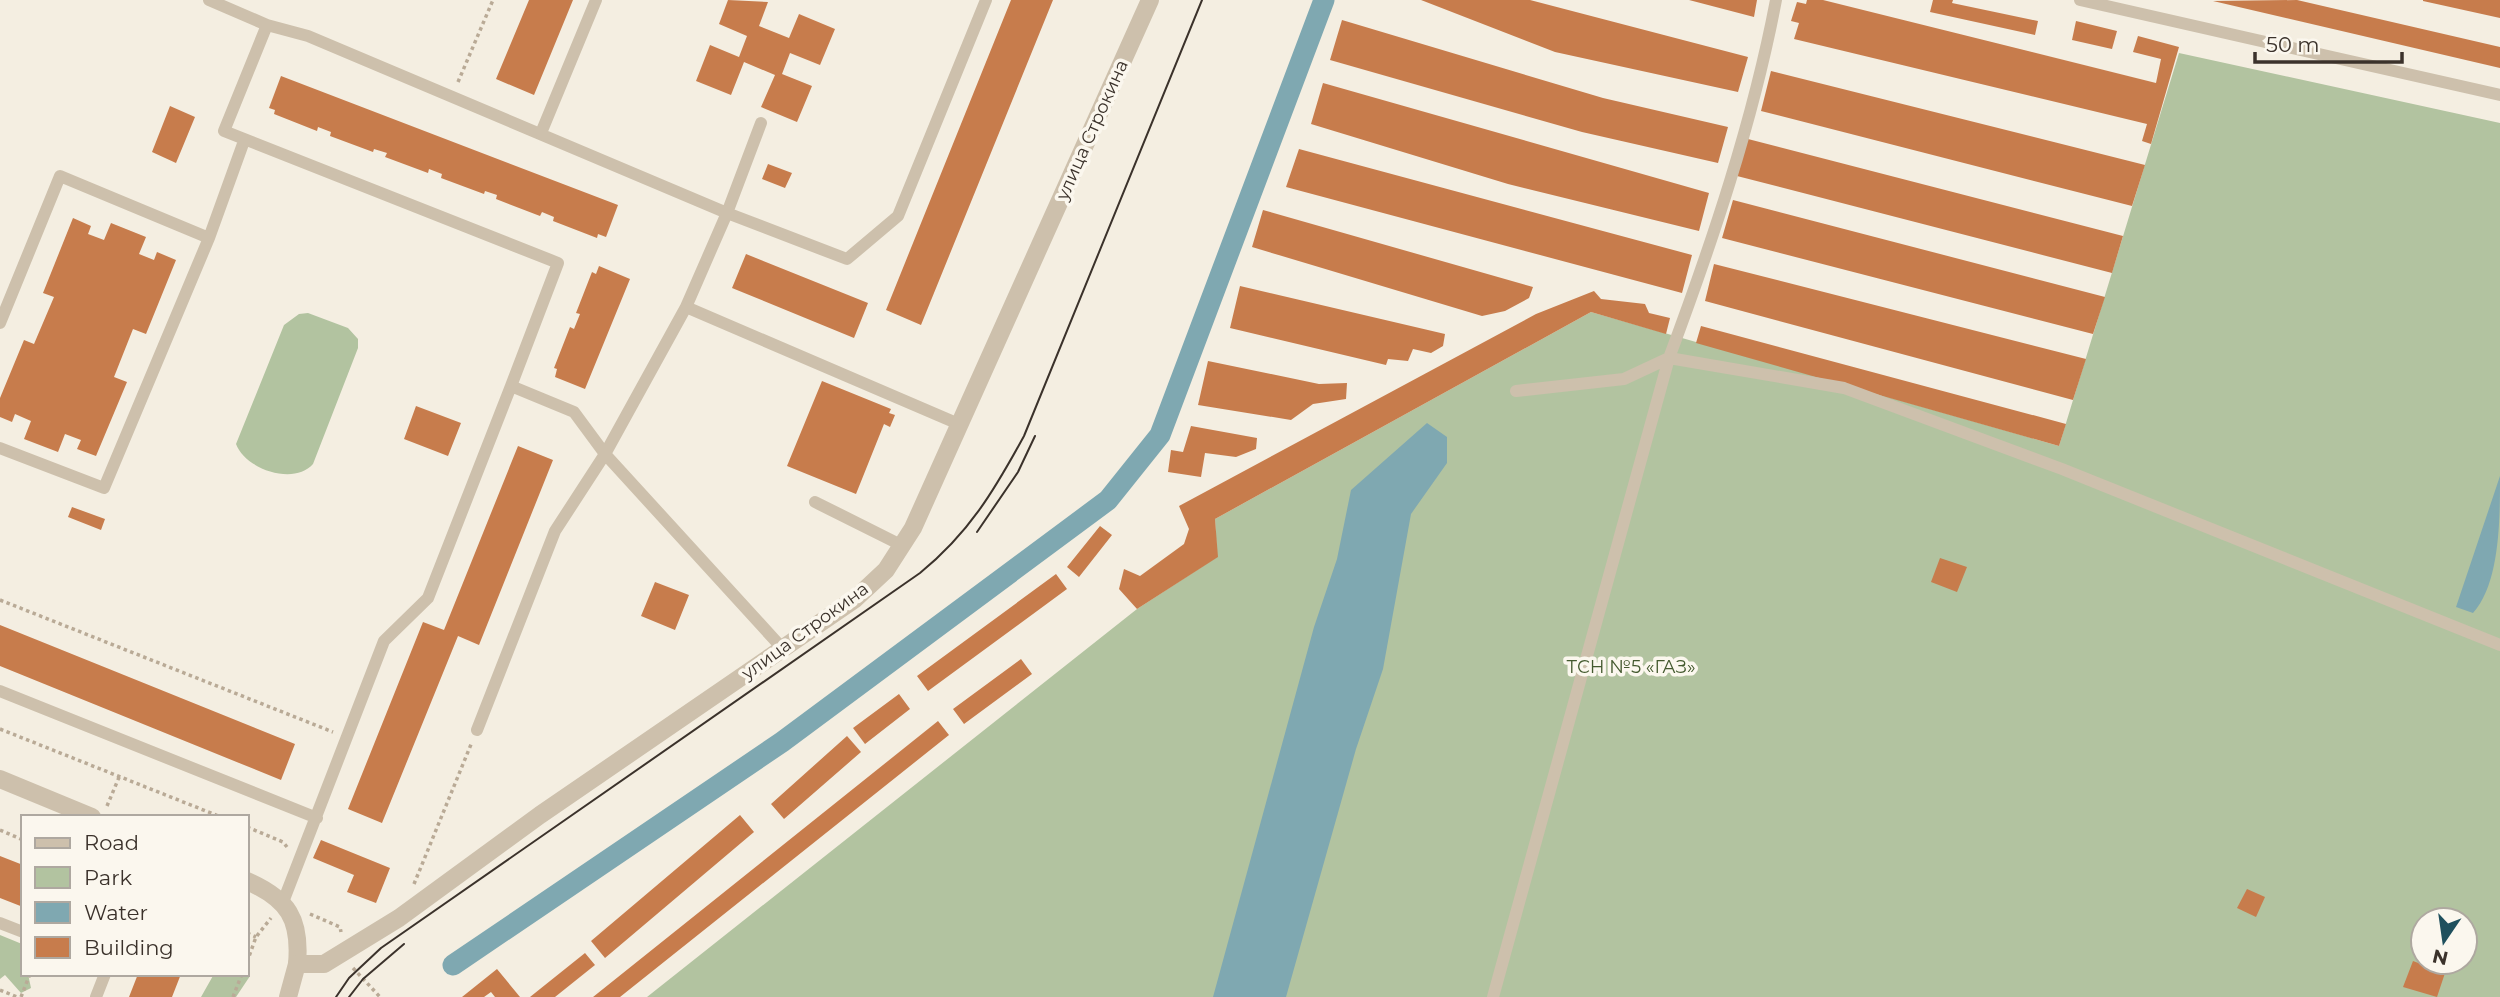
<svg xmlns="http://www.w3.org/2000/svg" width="2500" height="997" font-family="Montserrat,sans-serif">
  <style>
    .green { fill: #b2c3a0; fill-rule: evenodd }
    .water { fill: #7fa8b1 }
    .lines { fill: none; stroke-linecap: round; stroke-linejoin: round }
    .canal { stroke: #7fa8b1; stroke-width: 21 }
    .building { fill: #c77c4c }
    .path { stroke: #b9aa96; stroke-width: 3.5; stroke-dasharray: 3.5 3.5; stroke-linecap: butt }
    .service { stroke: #cdc0ac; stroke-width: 12 }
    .minor { stroke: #cdc0ac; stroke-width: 18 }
    .tertiary { stroke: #cdc0ac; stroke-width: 18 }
    .tram { stroke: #3b322b; stroke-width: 2 }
    .labels { text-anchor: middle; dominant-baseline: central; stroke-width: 7; stroke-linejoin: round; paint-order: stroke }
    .street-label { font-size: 18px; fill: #3b322b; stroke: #fbf7ee }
    .park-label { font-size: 18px; fill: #43592e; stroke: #fbf7ee }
  </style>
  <rect width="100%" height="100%" fill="#f4eee1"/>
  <!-- green -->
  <path class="green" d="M2179,53L2500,123V997H647L1137,609L1217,557L1215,519L1591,312L2059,446ZM2423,920H2465V962H2423Z
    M308,313L348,328L358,339V348L313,464C294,486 245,469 236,444L284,325L299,314Z
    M0,935L22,944L23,974H28L31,988L21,993L5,975L0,979Z
    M247,964L250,976L236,997H201L214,974H247Z"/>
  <!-- water -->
  <path class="water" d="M1427,423L1447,437V463L1411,514L1383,669L1356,749L1286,997H1213L1314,627L1337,559L1351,490Z
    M2500,476C2500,520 2500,583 2473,613L2456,607Z"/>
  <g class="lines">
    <!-- canal -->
    <path class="canal" d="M453,965L782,742L1108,500L1160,435L1324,0"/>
  </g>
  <!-- building -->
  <path class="building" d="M529,0H573L534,95L496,79Z
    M728,0L768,2L759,26L789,38L799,14L835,29L820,65L790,53L782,74L812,86L797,122L761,107L775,75L744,62L731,95L696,81L710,45L739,57L747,36L719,24Z
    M1011,0H1053L921,325L886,310Z
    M1421,0H1530L1748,57L1738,92L1555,52Z
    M1689,0H1757L1754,17Z
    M1807,0H1823L2156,83L2161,59L2133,52L2138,36L2179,47L2151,144L2142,141L2147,124L1794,39L1799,23L1791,21L1797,2L1806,4Z
    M1933,0H1953L1952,3L2038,21L2035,35L1930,12Z
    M2297,0L2500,47V68L2213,1Z
    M2423,0H2500V18L2423,1Z
    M1342,20L1603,98L1728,127L1718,163L1582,132L1330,60Z
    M2076,21L2117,31L2112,49L2072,40Z
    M1771,71L2145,165L2132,206L1761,111Z
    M281,76L618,205L606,237L598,234L597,238L553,221L554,217L542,212L540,216L496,199L497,195L485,191L484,194L441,178L442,174L429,169L428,173L385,157L387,153L374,149L373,152L330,136L331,132L318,127L317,131L274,114L275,110L269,108Z
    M1323,83L1709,193L1699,231L1508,184L1311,124Z
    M170,106L195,117L176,163L152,152Z
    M1748,139L2123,236L2112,273L1737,176Z
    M1299,149L1692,255L1682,293L1286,187Z
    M768,164L792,173L785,188L762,179Z
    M1733,200L2105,297L2093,334L1722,238Z
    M1263,210L1533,287L1529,298L1505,311L1482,316L1252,247Z
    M73,218L91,226L88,234L104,240L111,223L146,237L139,254L154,260L157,252L176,260L146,334L133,329L114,377L127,382L96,456L77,449L81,440L65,434L58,452L24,439L31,421L15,414L12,422L0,417V398L24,340L34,344L54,297L43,293Z
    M746,254L868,303L854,338L732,288Z
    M1714,264L2086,359L2073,400L1705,301Z
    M599,266L630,279L585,389L555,377L557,369L554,368L570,327L574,329L580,314L576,313L592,272L596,274Z
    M1240,286L1445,334L1443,346L1431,353L1413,349L1408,361L1388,359L1386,365L1230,328Z
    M1594,291L1601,299L1645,304L1649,313L1670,318L1666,334L1591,312L1215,519L1218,557L1137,609L1119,589L1124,569L1140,576L1184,544L1189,529L1179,506L1536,314Z
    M1701,326L2066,424L2059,446L1696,343Z
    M1208,361L1319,384L1347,383L1346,399L1313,404L1291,420L1198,405Z
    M822,381L891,409L889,413L895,415L890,427L884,424L856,494L787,466Z
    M416,406L461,423L448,456L404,439Z
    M1191,426L1257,438L1256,449L1236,457L1205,453L1201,477L1168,472L1171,450L1183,452Z
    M518,446L553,460L479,645L458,636L382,823L348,809L423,622L444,630Z
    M72,507L105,519L101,530L68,517Z
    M1100,526L1112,535L1079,577L1067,567Z
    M1940,558L1967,567L1957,592L1931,582Z
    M1056,574L1067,589L928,691L917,676Z
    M655,582L689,595L675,630L641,616Z
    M0,625L295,744L281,780L0,666Z
    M1021,659L1032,674L964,724L953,709Z
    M899,694L910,709L865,744L853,728Z
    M938,721L949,735L620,997H593Z
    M847,736L861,752L784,819L771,804Z
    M740,815L754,832L605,958L591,941Z
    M321,840L390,868L376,903L347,892L354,875L313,858Z
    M0,856L23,865V907L0,898Z
    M2247,889L2265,897L2256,917L2237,908Z
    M585,953L595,965L555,997H530Z
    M2413,961L2445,973L2437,997L2403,987Z
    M497,969L520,997H495L491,992L484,997H462Z
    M138,974H181L172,997H129Z"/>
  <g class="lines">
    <!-- path -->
    <path class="path" d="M458,82L493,0
      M0,600L333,732
      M0,729L221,817
      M107,806L120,775
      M247,827L283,842L287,847
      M0,830L23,840
      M414,884L472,742
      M310,914L340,927L341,932
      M247,933L256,937
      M247,962L256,937L271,918
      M353,968L380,997
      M0,990L17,997
      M21,997L30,974
      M233,997L242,974"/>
    <!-- service -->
    <path class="service" d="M209,0L267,25L308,36L727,213L847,259L898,216L986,0
      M2080,0L2500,95
      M267,25L224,131L558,263L511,386L574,412L605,454L783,649
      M761,123L727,213L686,307L961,425
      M541,133L596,0
      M0,323L60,176L209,238
      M1516,391L1624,379L1669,358L1844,388L2062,469L2500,645
      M0,448L104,488L209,238L244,141
      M815,502L903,546
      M0,691L317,818
      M477,730L555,531L605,454L686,307
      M283,902L384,641L428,598L511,386
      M0,923L23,932
      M96,997L105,974
      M1493,997L1669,358C1712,243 1753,121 1776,0"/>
    <!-- minor -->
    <path class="minor" d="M0,779L92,817
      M247,881C288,899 301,919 297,964"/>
    <!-- tertiary -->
    <path class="tertiary" d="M288,997L297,964H324L399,918L540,815L855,599L886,570L913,528L1150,0"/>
    <!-- tram -->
    <path class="tram" d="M977,532L1018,472L1035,436
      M336,997L349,978L381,948L920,573C969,533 994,491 1024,436L1202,0
      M349,997L363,979L404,944"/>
  </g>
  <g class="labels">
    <!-- street labels -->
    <g class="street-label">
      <text transform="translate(1092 130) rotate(-66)">улица Строкина</text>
      <text transform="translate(805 631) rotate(-36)">улица Строкина</text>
    </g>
    <!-- park labels -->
    <g class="park-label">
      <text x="1631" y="667">ТСН №5 «ГАЗ»</text>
    </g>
  </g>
  <!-- legend -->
  <rect x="21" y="815" width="228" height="161" fill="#fbf7ee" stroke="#aea8a0" stroke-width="2"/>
  <rect x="35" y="838" width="35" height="10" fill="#cdc0ac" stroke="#aea8a0" stroke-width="2"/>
  <text x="84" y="850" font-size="21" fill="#3b322b">Road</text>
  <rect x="35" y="867" width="35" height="21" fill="#b2c3a0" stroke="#aea8a0" stroke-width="2"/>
  <text x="84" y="885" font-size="21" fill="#3b322b">Park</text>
  <rect x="35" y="902" width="35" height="21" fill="#7fa8b1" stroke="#aea8a0" stroke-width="2"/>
  <text x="84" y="920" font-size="21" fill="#3b322b">Water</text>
  <rect x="35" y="937" width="35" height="21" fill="#c77c4c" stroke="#aea8a0" stroke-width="2"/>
  <text x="84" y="955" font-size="21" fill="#3b322b">Building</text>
  <!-- north arrow -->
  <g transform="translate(2444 941) rotate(193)"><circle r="33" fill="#fbf7ee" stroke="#aea8a0" stroke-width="2"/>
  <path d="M0-5L12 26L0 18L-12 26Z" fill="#1f505d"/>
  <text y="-10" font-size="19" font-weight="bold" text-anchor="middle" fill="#3b322b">N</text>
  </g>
  <!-- scale -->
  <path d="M2255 52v10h147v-10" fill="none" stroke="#3b322b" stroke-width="3.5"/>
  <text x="2266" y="52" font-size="21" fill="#3b322b" stroke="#fbf7ee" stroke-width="5" paint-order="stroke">50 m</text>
</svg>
